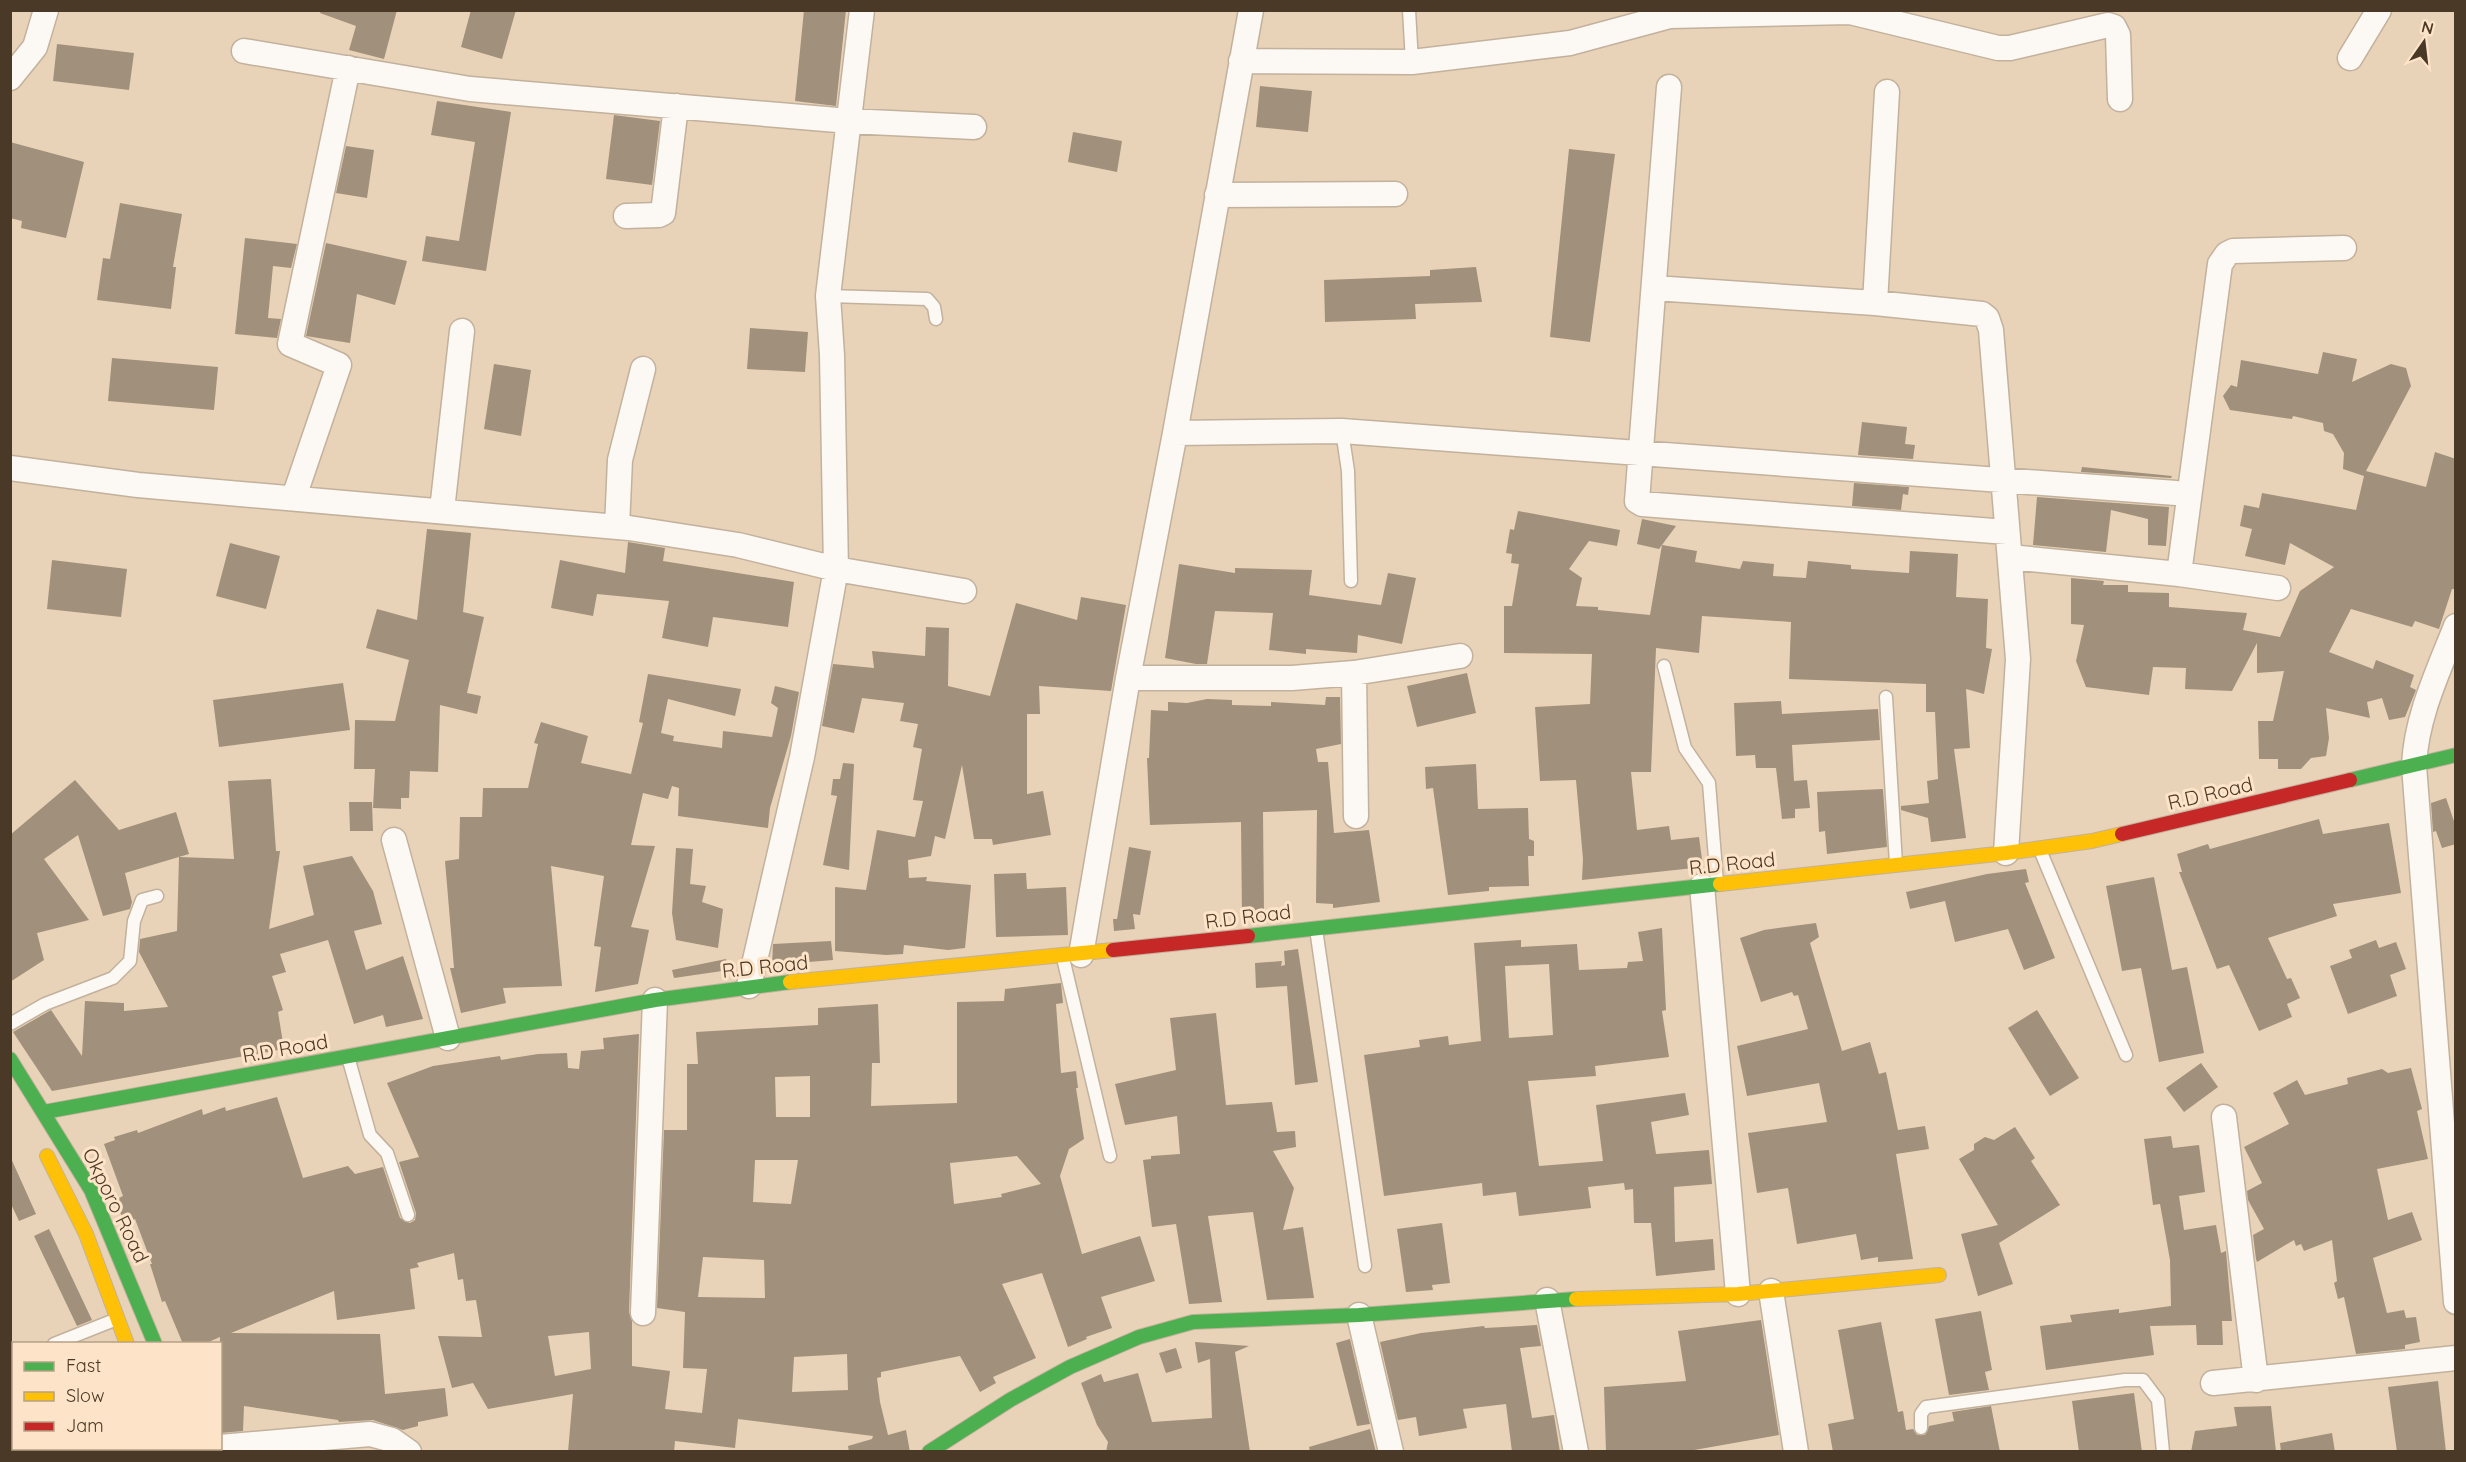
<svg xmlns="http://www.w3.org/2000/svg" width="2466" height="1462" font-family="Quicksand,sans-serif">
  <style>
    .building { fill: #a1907b; fill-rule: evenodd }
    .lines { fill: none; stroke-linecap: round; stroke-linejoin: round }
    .lane-casing { stroke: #c2b19c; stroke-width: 15 }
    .street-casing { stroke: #c2b19c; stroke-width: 27 }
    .fast-casing { stroke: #c2b19c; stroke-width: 16 }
    .slow-casing { stroke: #c2b19c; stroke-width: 16 }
    .jam-casing { stroke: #c2b19c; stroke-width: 16 }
    .lane { stroke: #fcf8f4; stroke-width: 12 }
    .street { stroke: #fcf8f4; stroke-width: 24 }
    .fast { stroke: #4caf50; stroke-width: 14 }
    .slow { stroke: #ffc107; stroke-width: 14 }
    .jam { stroke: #c62828; stroke-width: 14 }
    .labels { text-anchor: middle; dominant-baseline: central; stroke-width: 6; stroke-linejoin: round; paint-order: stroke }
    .street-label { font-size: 20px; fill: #4a3926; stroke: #fde4c8 }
  </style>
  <rect width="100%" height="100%" fill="#e9d3b8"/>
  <!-- building -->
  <path class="building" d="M321,10H397L384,59L349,50L356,26L320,13Z
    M471,10H516L502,59L461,47Z
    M804,10H846L836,106L795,101Z
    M57,44L134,53L129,90L53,81Z
    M1260,86L1312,91L1308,132L1256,127Z
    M437,101L511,112L486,271L422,261L426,236L459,241L475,142L431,135Z
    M614,115L660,121L652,185L606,179Z
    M1073,132L1122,141L1117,172L1068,162Z
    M10,142L84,162L66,238L21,228L22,221L10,218Z
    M346,146L374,150L367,198L336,193Z
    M1569,149L1615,154L1590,342L1550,337Z
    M120,203L182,214L173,267H176L171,309L97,300L103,258L110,259Z
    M245,238L297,244L291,268L273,266L268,318L281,319L277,338L235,334Z
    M326,243L407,261L395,305L357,294L350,343L306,336Z
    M1476,267L1482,302L1415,304L1416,319L1325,322L1324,280L1430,276V270Z
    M750,328L808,332L805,372L747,369Z
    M2323,352L2357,359L2352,382L2391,364L2406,368L2411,386L2366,471L2426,487L2435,452L2456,459V589H2452L2439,629L2415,621L2412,627L2351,609L2329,652L2373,669L2376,660L2414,675L2410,687L2416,690L2405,717L2389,720L2382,698L2367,702L2370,718L2326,708L2329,738L2326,756L2311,758L2301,769H2278V759H2259L2258,721H2273L2284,671L2257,673V643L2232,691L2185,689L2186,668L2153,667L2149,695L2086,687L2076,661L2084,625L2071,624V578L2104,581L2103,585H2128V592L2169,593V607L2247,613L2243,630L2280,637L2300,591L2334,567L2290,543L2285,565L2245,556L2252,529L2240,526L2244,505L2259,508L2262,493L2356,510L2364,476L2343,469L2344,453L2333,434L2324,431L2323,423L2293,416L2292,419L2230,410L2223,396L2231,385L2237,387L2241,360L2318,374Z
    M112,358L218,367L214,410L108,401Z
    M494,364L531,370L521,436L484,429Z
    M1862,422L1907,427L1905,444L1915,445L1913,459L1858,455Z
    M2082,467L2172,476L2171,478L2081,472Z
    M1854,483L1909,487L1908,495L1903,494L1901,510L1852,506Z
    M2037,497L2169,507L2166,546L2148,545V519L2111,510L2106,552L2033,545Z
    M1518,511L1620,530L1617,546L1589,541L1569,569L1582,578L1576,606L1598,607V610L1650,615L1662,545L1697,551L1695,562L1740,569L1743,561L1774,564L1773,576L1806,578L1808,561L1851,565V569L1909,573L1910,551L1958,554L1956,597L1988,599L1986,648L1992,649L1984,694L1966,689L1970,748L1954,749L1966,838L1931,842L1928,818L1901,810V806L1929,803L1927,781L1938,779L1935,712H1926V684L1789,679L1791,622L1702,616L1699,653L1656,648L1651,772H1631L1637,830L1669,826L1671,840L1699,837L1703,867L1582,880L1583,859L1576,780L1540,781L1535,707L1590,704L1592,654L1504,653V606H1512L1519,564L1511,563L1512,554L1506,553L1510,529L1514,530Z
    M1642,519L1676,526L1659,549L1637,544Z
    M427,529L471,533L463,612L484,617L467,693L481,696L477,714L440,705L438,772L410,771L409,798H401V809L373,808L375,769H354L355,720L395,721L409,660L366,648L377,609L417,620Z
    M628,542L665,548L663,561L794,582L788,627L713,617L708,647L662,638L669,601L597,594L593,616L551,608L560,560L625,573Z
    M230,543L280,556L266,609L216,596Z
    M52,560L127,569L121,617L47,609Z
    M1179,564L1235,573V568L1312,570L1309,595L1381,605L1388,573L1416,578L1402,644L1358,635L1357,653L1306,649V654L1269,650L1273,613L1215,611L1207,664H1196L1165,658Z
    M1081,597L1126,605L1111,691L1039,686L1040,714H1027V794L1043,791L1051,835L993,845L992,839H974L962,765L945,839L935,836L931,856L908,860L909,878L927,877L926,881L971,885L965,948L948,950L904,945L903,954L886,955L835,951V887L866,890L877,830L915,837L923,801L913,800L922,749L913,747L918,724L900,721L904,703L862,698L854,733L822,726L833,664L874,668L872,651L925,656L926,627L949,628L948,686L990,696L1016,603L1077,620Z
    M1467,673L1476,713L1417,727L1407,686Z
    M648,674L741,689L735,716L668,699L661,733L674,736L673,741L722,748L723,731L772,737L778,708L771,703L775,686L799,692L791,736L770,808L768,828L678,816L679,788L672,786L668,799L643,793L631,845L655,846L631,927L649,930L638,984L595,992L601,947L594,946L604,876L551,866L562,986L503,988L506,1003L461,1013L450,968H454L445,861L459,859L460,817H482L483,788H528L538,744L534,743L541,722L588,736L581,763L631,774L643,723L639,722Z
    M343,683L350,730L219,747L213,700Z
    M1326,697H1340L1341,744L1316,749L1318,762H1328L1334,833L1369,830L1380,902L1333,908V904L1316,903L1317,810L1263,812L1264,915L1242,918L1241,822L1150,825L1147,758H1149L1151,710L1168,711V702L1187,703L1207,699L1232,700V705L1271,706V702L1325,705Z
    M1781,701L1782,714L1878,709L1880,740L1792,745L1794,781L1807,780L1810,808L1795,809V818L1782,819L1776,768H1756L1755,755L1736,756L1734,703Z
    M843,763L854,764L849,870L823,865L837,796L831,795L833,779H840Z
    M1476,764L1478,809L1528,808L1529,839L1534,841V856H1528L1529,886L1489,887V891L1448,895L1433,788L1426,789L1425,767Z
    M271,779L276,851H280L269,929L314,915L303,866L352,856L373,891L382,924L354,931L366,970L403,956L423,1019L386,1027L383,1015L354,1024L328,940L280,954L286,972L272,976L283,1010L278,1012L284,1049L52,1091L13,1032L51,1010L82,1056L85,1001L124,1003V1011L168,1007L139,952L140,939L177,931L179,857L234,859L228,781Z
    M75,780L119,830L176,812L189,854L125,873L132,902L130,909L103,916L78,835L44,859L89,920L37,933L44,960L10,982V835Z
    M1883,789L1887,847L1827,854L1825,831L1819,832L1817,792Z
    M2446,798L2456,827V844L2442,848L2436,831L2433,832L2431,803Z
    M349,802H372L373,831H350Z
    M2319,819L2323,834L2389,823L2401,893L2333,904L2337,916L2268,938L2287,979L2291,978L2300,998L2287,1004L2292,1017L2259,1031L2229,965L2217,969L2179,872H2182L2177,854L2208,844L2210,849Z
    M1129,847L1151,851L1140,915L1133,914L1135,929L1114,931L1113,919H1117Z
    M676,848L693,849L690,884L706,886L702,902L723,909L718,948L676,940L672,913Z
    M2026,869L2029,882L2025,883L2055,958L2024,970L2008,929L1955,942L1945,901L1910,909L1906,892L1987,874Z
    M1026,873L1027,889L1066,887L1068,935L996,937L994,874Z
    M2154,877L2172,970L2187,967L2204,1053L2159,1062L2141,968L2122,971L2106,886Z
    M1816,923L1819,937L1810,943L1842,1051L1870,1042L1879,1074L1886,1072L1898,1130L1925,1126L1929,1149L1896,1154L1913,1259L1878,1262V1257L1861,1260L1856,1234L1797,1244L1788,1188L1757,1193L1748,1133L1827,1122L1819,1083L1747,1096L1737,1046L1808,1029L1798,995L1794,996L1792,992L1761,1002L1740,938L1764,930Z
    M1662,928L1666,1010L1662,1011L1669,1057L1595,1066L1596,1076L1528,1081L1539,1166L1603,1161L1596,1105L1685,1093L1689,1115L1651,1122L1656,1154L1709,1150L1712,1184L1674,1187L1675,1242L1713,1239L1715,1270L1656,1276L1651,1223H1634L1633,1189L1625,1190L1624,1183L1588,1187L1591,1208L1519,1216L1516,1192L1483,1196L1482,1183L1384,1196L1364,1055L1420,1047L1419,1040L1448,1036L1449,1045L1481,1041L1474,943L1521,940V947L1577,944L1579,970L1627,968L1628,962L1643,961L1638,932ZM1549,964L1553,1035L1509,1038L1505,966Z
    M2376,940L2379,948L2396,942L2406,969L2390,975L2397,996L2348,1014L2330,966L2352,958L2349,950Z
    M831,941L833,960L772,965L773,944Z
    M1298,949L1318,1082L1295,1085L1287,986L1256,988L1255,963L1282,961L1281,966L1285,965L1284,951Z
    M726,959L729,970L674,978L672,970Z
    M1061,983L1063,1003L1056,1004L1061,1073L1076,1071L1078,1088H1076L1084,1139L1069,1149L1060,1176L1082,1254L1140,1236L1155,1281L1101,1297L1112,1328L1086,1337L1087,1339L1068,1347L1042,1273L1002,1284L1036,1358L993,1377L996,1383L980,1392L960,1356L881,1372V1377L877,1378L880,1402L888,1435L906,1430L910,1452H849L848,1446L872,1439L873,1436L738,1419L735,1448L675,1441L674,1452H568L573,1394L488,1409L473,1383L452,1388L438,1336L482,1337L476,1300L466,1301L463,1279L458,1280L454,1253L417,1263L419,1267L410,1269L415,1309L337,1320L334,1291L231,1333L380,1334L385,1394L445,1388L448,1416L418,1422V1426L403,1430L373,1420L339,1422L338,1420L244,1406L243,1431L220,1433V1337L204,1344H183L165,1301L162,1302L150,1264H152L135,1219L125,1224L115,1200L123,1196L104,1144L115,1140L114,1137L137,1130L138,1133L202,1109L203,1115L225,1107L226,1111L277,1097L303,1178L348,1166L355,1174L383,1167L400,1218L410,1223L415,1220L416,1213L399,1162L419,1157L387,1083L433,1066L500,1056L501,1060L538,1054L567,1053L568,1068L579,1069L581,1051L604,1049L603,1038L639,1034L629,1312L632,1321V1366L670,1371L665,1409L702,1413L707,1369L683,1368L685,1312L657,1308L664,1130H687V1064H698L696,1032L818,1025V1008L878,1004L880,1063H872L871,1106L957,1103V1002L1004,1001L1005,989ZM810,1076V1117H776L775,1077ZM1017,1156L1041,1184L1001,1194L1002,1197L954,1204L950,1163ZM755,1160H798L791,1204L753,1202ZM703,1257L764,1260L765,1298L698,1297ZM589,1332L591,1369L555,1376L548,1336ZM847,1354L848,1390L792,1392L794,1357Z
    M2037,1010L2079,1078L2050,1096L2008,1028Z
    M1216,1013L1226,1105L1272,1102L1277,1132L1295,1131L1296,1147L1273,1151L1294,1188L1283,1230L1303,1227L1314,1298L1267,1300L1253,1212L1208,1216L1222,1302L1189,1304L1176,1224L1152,1227L1143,1160L1151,1159V1156L1180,1154L1177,1116L1125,1125L1115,1084L1176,1070L1170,1018Z
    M2201,1063L2218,1087L2184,1112L2166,1088Z
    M2411,1068L2422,1109L2417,1111L2428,1159L2377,1169L2388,1220L2412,1212L2422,1240L2373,1258L2387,1313L2404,1310L2406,1318L2416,1317L2420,1342L2405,1345V1349L2356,1354L2344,1297L2338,1299L2334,1283L2337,1281L2332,1240L2304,1251L2301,1244L2296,1246L2294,1240L2257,1262L2256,1259L2253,1235L2264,1229L2248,1200L2247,1191L2262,1183L2244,1147L2289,1124L2273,1093L2297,1080L2305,1095L2348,1084L2347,1078L2382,1069L2388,1073Z
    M2015,1127L2035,1158L2031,1161L2060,1205L1999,1243L2013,1284L1978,1296L1961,1234L1998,1225L1959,1159L1974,1150V1144L1985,1137L1994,1140Z
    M2171,1136L2173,1148L2199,1145L2205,1192L2179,1196L2184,1230L2216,1225L2221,1253L2226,1251L2232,1321H2222L2223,1345H2197L2196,1325L2150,1326L2154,1355L2046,1370L2040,1326L2072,1322L2070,1315L2119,1309V1313L2171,1306L2170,1260L2160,1204L2153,1205L2144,1139Z
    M10,1156L36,1214L19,1221L10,1202Z
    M1442,1223L1450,1283L1432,1285L1433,1290L1406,1292L1397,1229Z
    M49,1229L92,1320L77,1326L34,1236Z
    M1981,1311L1992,1370L1985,1372L1989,1390L1949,1395L1935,1319Z
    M1761,1320L1779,1435L1683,1452H1606L1604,1387L1686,1381L1678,1331Z
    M1881,1322L1898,1412L1903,1411L1906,1430L1913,1429L1917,1435H1925L1929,1426L1954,1421L1952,1412L1991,1406L2000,1452H1833L1828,1424L1854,1419L1838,1330Z
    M1537,1325L1541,1346L1520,1348L1532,1418L1554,1415L1560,1452H1512L1506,1404L1463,1409L1467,1428L1419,1436L1416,1417L1398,1420L1380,1342L1421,1333L1484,1326L1485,1328Z
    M1350,1339L1370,1424L1357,1426L1336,1343Z
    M1195,1342L1249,1346L1235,1352L1250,1452H1106L1108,1442L1097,1425L1081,1383L1101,1374L1104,1382L1138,1373L1152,1422L1212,1418L1210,1359L1198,1363Z
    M1176,1348L1182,1368L1166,1373L1159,1353Z
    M2438,1381L2446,1452H2397L2388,1387Z
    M2134,1393L2142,1452H2079L2072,1401Z
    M2271,1406L2276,1452H2191L2195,1431L2237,1426L2234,1407Z
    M1370,1429L1376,1452H1310L1309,1447Z
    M2332,1433L2335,1452H2281L2280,1443Z"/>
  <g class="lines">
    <defs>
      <path id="lane" d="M1409,10L1412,62
        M828,296L927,299L934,307L936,319
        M1342,431L1348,471L1351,581
        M1664,666L1685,748L1709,783L1717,883
        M1886,697L1896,864
        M2040,850L2126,1055
        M1316,929L1365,1266
        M1063,958L1110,1156
        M10,1024L45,1004L113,978L130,961L134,921L142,900L157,896
        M348,1057L370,1135L387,1153L408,1215
        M54,1344L117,1319
        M10,1360L14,1359
        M1921,1428V1414L1926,1407L2125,1380H2143L2158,1400L2163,1452"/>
      <path id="street" d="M2114,27L2118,35L2120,99
        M244,51L470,89L849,121L974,127
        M2350,58L2379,10
        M1241,61L1412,62L1570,43L1670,16L1850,12L1998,48H2010L2108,25L2114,27
        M10,78L35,47L46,10
        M1669,87L1637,501L1642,504L2007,532
        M1217,195L1395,194
        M626,216L659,215L663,213L676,106
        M1654,288L1875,303L1982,314L1987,318L1991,330L2018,659L2006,853
        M1875,303L1887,92
        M1175,433L1342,431L2176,493
        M10,468L138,485L629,528L738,545L836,569L964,591
        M294,497L339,365L290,344L348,68
        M442,510L462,331
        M617,527L620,460L643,369
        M2010,557L2179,574L2278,588
        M2179,574L2220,264L2227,254L2233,251L2344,248
        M2456,626C2438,672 2416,717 2414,766L2456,1302
        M1354,673L1356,816
        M1128,678H1292L1354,673L1460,656
        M394,840L448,1038
        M1702,886L1738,1294
        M1081,955L1128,678L1175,433L1251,10
        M749,986L802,757L836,569L832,355L828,296L862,10
        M2224,1117L2256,1380
        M1771,1291L1796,1452
        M1547,1300L1576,1452
        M643,1313L655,1000
        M1359,1315L1391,1452
        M2213,1383L2456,1358
        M220,1447L370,1434L392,1440L409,1452"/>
      <path id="fast" d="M2350,780L2456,755
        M1248,936L1720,884
        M10,1059L91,1190L155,1344
        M44,1112L655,1000L790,982
        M154,1448L155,1452
        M182,1448V1452
        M929,1452L1010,1400L1070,1367L1139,1337L1193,1322L1359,1315L1576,1299"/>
      <path id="slow" d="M1720,884L2006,853L2092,841L2122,834
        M790,982L1113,950
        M47,1156L86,1234L127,1344
        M1576,1299L1738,1294L1939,1275"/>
      <path id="jam" d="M2122,834L2350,780
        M1113,950L1248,936"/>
    </defs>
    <!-- lane casing -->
    <use href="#lane" class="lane-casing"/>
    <!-- street casing -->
    <use href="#street" class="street-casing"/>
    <!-- fast casing -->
    <use href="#fast" class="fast-casing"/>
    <!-- slow casing -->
    <use href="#slow" class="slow-casing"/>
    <!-- jam casing -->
    <use href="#jam" class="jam-casing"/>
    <!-- lane -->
    <use href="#lane" class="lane"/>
    <!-- street -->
    <use href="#street" class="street"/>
    <!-- fast -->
    <use href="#fast" class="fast"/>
    <!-- slow -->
    <use href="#slow" class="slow"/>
    <!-- jam -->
    <use href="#jam" class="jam"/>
  </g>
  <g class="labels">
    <!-- street labels -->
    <g class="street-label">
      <text transform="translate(2210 793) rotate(-13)">R.D Road</text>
      <text transform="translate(1732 863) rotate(-6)">R.D Road</text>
      <text transform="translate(1248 916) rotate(-7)">R.D Road</text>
      <text transform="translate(765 966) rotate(-6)">R.D Road</text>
      <text transform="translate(285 1048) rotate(-10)">R.D Road</text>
      <text transform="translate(116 1205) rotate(64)">Okporo Road</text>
    </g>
  </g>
  <!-- border -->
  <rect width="2466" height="1462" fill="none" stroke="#4a3926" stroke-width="24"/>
  <!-- legend -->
  <rect x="12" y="1342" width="210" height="108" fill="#fde4c8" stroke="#b5a087" stroke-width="1.5"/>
  <rect x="24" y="1362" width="30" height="9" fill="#4caf50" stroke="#b5a087" stroke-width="1.5"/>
  <text x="66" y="1372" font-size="18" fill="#4a3926">Fast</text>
  <rect x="24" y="1392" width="30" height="9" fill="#ffc107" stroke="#b5a087" stroke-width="1.5"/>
  <text x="66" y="1402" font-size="18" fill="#4a3926">Slow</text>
  <rect x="24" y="1422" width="30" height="9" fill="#c62828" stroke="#b5a087" stroke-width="1.5"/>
  <text x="66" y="1432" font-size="18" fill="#4a3926">Jam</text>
  <!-- north arrow -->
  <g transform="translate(2424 42) rotate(14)" stroke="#fde4c8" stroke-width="4.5" paint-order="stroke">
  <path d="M0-4.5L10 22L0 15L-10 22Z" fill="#4a3926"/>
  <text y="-9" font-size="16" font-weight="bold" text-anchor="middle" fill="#4a3926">N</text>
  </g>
</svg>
